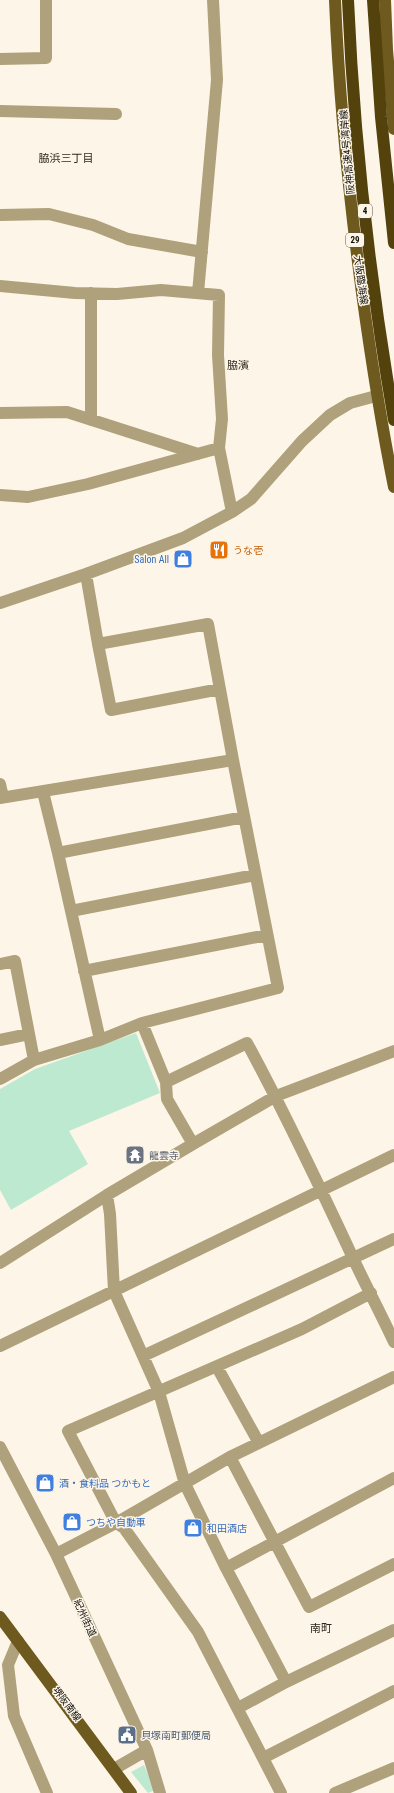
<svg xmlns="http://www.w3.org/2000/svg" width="394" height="1793" font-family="'Roboto Condensed','Noto Sans JP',sans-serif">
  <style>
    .green { fill: #bee9d1 }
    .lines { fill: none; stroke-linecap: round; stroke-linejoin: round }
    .minor { stroke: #afa17b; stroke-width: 12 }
    .major { stroke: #6e5a1e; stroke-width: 12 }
    .highway { stroke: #53420c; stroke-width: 12 }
    .labels { text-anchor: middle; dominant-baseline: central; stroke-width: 3; stroke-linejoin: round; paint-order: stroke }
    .shield { fill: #fdf6e8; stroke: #59554d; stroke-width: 1 }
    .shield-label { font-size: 9px; font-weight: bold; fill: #13100b }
    .street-label { font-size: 10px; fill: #13100b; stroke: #fdf6e8 }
    .food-label { font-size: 10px; fill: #c56008; stroke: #fdf6e8; text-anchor: start }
    .shop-label { font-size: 10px; fill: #366cbe; stroke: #fdf6e8; text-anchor: start }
    .worship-label { font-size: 10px; fill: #5b616d; stroke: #fdf6e8; text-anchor: start }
    .service-label { font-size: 10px; fill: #4e5e75; stroke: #fdf6e8; text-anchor: start }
    .neighbourhood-label { font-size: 11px; fill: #2e291e; stroke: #fdf6e8 }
  </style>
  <rect width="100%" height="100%" fill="#fdf6e8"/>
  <!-- green -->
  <path class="green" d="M136,1033L160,1093L69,1131L88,1164L11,1210L0,1190V1089L35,1069Z
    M144,1765L155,1790L148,1793L131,1772Z"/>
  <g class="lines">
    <!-- minor -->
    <path class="minor" d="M0,59L46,58V0
      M0,111L116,114
      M0,215L49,214L93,225L128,239L202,252
      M0,286L75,293L117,294L161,290L219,295L218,355L222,419L219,448L232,512
      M198,293L217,80L213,0
      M0,413L67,412L198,454
      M91,420V293
      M0,495L28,497L88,484L219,448
      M0,603L86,574L183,538L232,512L251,499L302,441L330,415L350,403L376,396
      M98,644L111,710L220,689
      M0,784L3,797
      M43,792L58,853L100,1040
      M0,798L233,760
      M58,853L244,817
      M71,911L255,875
      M0,964L15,961L34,1060
      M84,971L267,935
      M142,1023L166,1082L247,1043C285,1113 319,1185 353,1258C366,1286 381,1314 394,1342
      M0,1040L29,1034
      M0,1079L34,1060L100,1040L142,1023L278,988L233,760L208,624L98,644L86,574
      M193,1144L276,1096L394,1051
      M107,1195L110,1214L114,1291L159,1392L185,1484L226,1568L286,1682L394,1630
      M0,1263L107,1195L193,1144L167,1099L166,1082
      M0,1346L394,1155
      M143,1356L394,1239
      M217,1367L259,1443
      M0,1447L56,1554L147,1750L160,1793
      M230,1457L309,1607L394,1564
      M56,1554L116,1523L230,1457L394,1377
      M226,1568L394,1478
      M18,1641L8,1665L14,1716L47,1793
      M238,1708L286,1682
      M263,1758L394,1691
      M114,1769L147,1750
      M281,1793L198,1632L124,1528L116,1523L68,1431L302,1329L371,1293
      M335,1793L394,1768"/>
    <!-- major -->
    <path class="major" d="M335,0C339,98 349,196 362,293C371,358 381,423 394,487
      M385,0L387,50L394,129
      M0,1617L131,1793"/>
    <!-- highway -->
    <path class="highway" d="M348,0C354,141 370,281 394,420
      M373,0L381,117L394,243"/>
  </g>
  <!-- icons -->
  <defs>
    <symbol id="restaurant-square" viewBox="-11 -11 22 22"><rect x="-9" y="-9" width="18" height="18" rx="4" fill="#e8710a" stroke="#fdf6e8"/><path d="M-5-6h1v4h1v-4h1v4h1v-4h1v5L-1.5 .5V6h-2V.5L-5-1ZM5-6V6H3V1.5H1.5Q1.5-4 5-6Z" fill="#fff"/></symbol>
    <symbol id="shop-square" viewBox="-11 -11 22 22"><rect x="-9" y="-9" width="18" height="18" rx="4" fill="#3f7fe0" stroke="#fdf6e8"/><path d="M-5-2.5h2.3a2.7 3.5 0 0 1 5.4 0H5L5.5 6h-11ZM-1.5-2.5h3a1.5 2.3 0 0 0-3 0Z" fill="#fff"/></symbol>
    <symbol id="temple-square" viewBox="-11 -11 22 22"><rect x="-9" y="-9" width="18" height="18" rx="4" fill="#6b7280" stroke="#fdf6e8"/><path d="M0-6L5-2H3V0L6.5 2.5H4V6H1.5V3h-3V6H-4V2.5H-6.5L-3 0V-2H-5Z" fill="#fff"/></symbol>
    <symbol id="civic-square" viewBox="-11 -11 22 22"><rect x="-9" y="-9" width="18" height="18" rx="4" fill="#5c6f8a" stroke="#fdf6e8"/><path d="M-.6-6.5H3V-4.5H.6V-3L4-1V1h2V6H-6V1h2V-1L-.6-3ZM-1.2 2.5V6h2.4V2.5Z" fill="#fff"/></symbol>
  </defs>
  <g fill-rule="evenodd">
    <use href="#restaurant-square" x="208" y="539" width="22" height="22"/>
    <use href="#shop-square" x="172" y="548" width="22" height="22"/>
    <use href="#temple-square" x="124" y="1144" width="22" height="22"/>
    <use href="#shop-square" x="34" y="1472" width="22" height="22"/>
    <use href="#shop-square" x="61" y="1511" width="22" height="22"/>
    <use href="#shop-square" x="182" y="1517" width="22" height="22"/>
    <use href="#civic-square" x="116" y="1724" width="22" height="22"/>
  </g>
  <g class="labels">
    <!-- shield labels -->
    <g class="shield">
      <rect x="358" y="204" width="14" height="14" rx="3"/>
      <rect x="346" y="233" width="18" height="14" rx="3"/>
    </g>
    <g class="shield-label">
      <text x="365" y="211">4</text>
      <text x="355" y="240">29</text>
    </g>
    <!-- street labels -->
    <g class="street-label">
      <text transform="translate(347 152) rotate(-95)">阪神高速4号湾岸線</text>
      <text transform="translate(361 280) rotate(82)">大阪臨海線</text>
      <text transform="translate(85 1618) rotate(65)">紀州街道</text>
      <text transform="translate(67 1704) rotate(53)">堺阪南線</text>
    </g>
    <!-- food labels -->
    <g class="food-label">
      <text x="233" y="550">うな壱</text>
    </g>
    <!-- shop labels -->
    <g class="shop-label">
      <text x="169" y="559" text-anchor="end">Salon All</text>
      <text x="59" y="1483">酒・食料品 つかもと</text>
      <text x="86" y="1522">つちや自動車</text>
      <text x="207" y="1528">和田酒店</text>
    </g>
    <!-- worship labels -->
    <g class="worship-label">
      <text x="149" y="1155">龍雲寺</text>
    </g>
    <!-- service labels -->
    <g class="service-label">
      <text x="141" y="1735">貝塚南町郵便局</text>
    </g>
    <!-- neighbourhood labels -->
    <g class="neighbourhood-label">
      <text x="66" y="158">脇浜三丁目</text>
      <text x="238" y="365">脇濱</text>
      <text x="321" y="1628">南町</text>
    </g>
  </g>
</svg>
